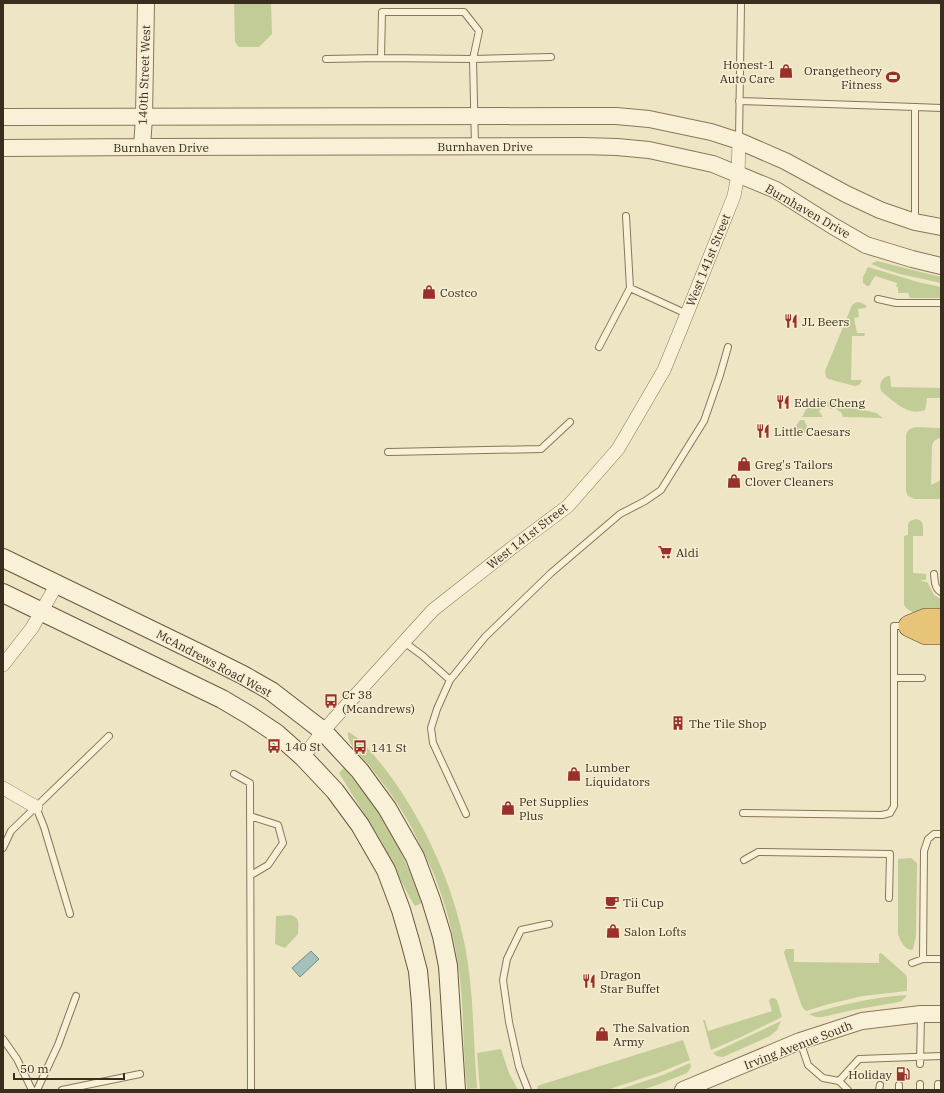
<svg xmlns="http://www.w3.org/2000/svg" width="944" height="1093" font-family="'IBM Plex Serif',serif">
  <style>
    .green { fill: #c2cc97 }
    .water { fill: #a6c1bb; stroke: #6c9089 }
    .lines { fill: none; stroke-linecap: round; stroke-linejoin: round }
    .service-casing { stroke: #89765a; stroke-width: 8 }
    .minor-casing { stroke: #89765a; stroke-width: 14 }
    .tertiary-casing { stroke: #89765a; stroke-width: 18 }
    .secondary-casing { stroke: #6b573d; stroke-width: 20 }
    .trunk-casing { stroke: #57442e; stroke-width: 22 }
    .service { stroke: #f9f1d7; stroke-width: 6 }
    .minor { stroke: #f9f1d7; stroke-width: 13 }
    .tertiary { stroke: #f9f1d7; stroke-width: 16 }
    .secondary { stroke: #f9f1d7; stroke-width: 18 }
    .trunk { stroke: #e8c478; stroke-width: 21 }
    .labels { text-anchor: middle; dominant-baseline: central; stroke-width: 3; stroke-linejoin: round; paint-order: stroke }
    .poi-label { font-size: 12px; fill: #392d1e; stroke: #f6eed3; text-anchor: start }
    .street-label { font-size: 12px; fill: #392d1e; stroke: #f6eed3 }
  </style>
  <rect width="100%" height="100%" fill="#eee5c4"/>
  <!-- green -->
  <path class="green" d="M234,3H271L272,34L259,47H239L235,42Z
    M877,261L941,277V283L900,274L881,268L871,264Z
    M868,267L918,282L941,287V298H910L908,293H898V287H896L897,283L875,276L869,286H867L863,283V277Z
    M857,302L862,303L867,306L865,308L858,309L859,317L854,318L857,333H864L865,334L864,336H852L851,380H861L862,381L859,385L855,386L828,379L826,377L825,371L852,305Z
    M888,376H890L891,387L941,388V398H927L926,406L925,410C908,417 894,401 882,392C878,386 881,378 888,376Z
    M814,399H819L876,413L883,418L843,417L841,412L838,411L835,407L831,409L828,406L822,408L819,411L823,417H802L809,404Z
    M800,420H804L808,429L806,433C800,432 796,433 795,427Z
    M915,427L939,428L941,429V437L934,441L932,445L931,485L941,480V498L940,499H914L908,496L906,491V435C907,430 911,428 915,427Z
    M916,519C925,520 923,529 923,536H913V573L926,574V580H922L921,581L927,582L934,595L941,599V614C929,613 911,617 904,605V536L908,535V524L910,521Z
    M348,732C361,737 383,766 392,778C427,828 453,885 465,946C474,992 473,1041 477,1088L467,1089C463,1055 464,1022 461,989C458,954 450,918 438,885C433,871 426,857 419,843C408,817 390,792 372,769C366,761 355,752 351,744C348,740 348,736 348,732Z
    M344,768C357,784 370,800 381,817C399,844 411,873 422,903L415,906L410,898L378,836L339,773Z
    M911,858L917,863L916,936L913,949L911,950C904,948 900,941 898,934V859Z
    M290,915C301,917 298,925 298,934L285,948L275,944L276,916Z
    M786,949H794V962L879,963V954L881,953L906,975L907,978V991L863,996L829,1004L806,1011L803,1008L801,1004L785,956L784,952Z
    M907,995L902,1001L899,1002L853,1010L822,1017H816L809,1014C841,1005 873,997 907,995Z
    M771,998H774L777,1000L782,1017L739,1038L711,1050L703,1020H705L708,1031L772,1011L769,1001Z
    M781,1021L777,1030L770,1036L723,1057L717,1056L713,1053Z
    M683,1040L690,1060L658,1073L607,1090L537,1089L538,1086L540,1085Z
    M501,1049L509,1073L518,1090H480L477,1053Z
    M690,1063L691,1067L687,1073L657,1085L642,1090H618L663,1075Z"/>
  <!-- water -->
  <path class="water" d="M311,951L319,959L300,977L292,968Z"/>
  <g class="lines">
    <defs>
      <path id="service" d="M381,58L382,12H464L479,31L473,59L551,57
        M326,59L381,58L473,59L475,146
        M739,101L915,107V220
        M915,107L941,108
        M739,139L741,3
        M626,216L630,288L687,314
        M878,299L896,303H941
        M599,347L630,288
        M388,452L541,449L570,422
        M934,574C935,581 934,588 941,592
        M404,642L423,656L450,680L437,709L431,728L433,743L466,814
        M894,678H922
        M450,680L485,637L551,573L620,514L645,501L661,490L704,421L720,375L728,347
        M234,774L250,783L251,1090
        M36,807L44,827L70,914
        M743,813L882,815L890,813L894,806V626H905
        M250,816L278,825L283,843L268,865L251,875
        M3,848L11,831L109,736
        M744,860L758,852L890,854L889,898
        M923,959L924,851L928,839L934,834H941
        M912,963L923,959H941
        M3,1039L17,1059L32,1090
        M800,1041L808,1065L823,1078L839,1081L848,1090
        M920,1064L921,1015
        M839,1081L859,1059L941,1056
        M938,1084V1090
        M899,1085V1090
        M37,1090L58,1045L76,996
        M62,1090L140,1074
        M528,1090L519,1067L509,1022L503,980L507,959L521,930L549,924
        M879,1090L880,1085
        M920,1090V1084"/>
      <path id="minor" d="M3,665L32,628L57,584
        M303,757L323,731L433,610L513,547L568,506L618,449L664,370L682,326L734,196L738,175L739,141
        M3,788L36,807"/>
      <path id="tertiary" d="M3,117L581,116H616L649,119L711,132L739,141L785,161L846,194L880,210L915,222L941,227
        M142,147L144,117L146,3
        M3,148L142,147L582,146L617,147L649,150L713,164L776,190L833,226L866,245L912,259L941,266
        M683,1090L800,1041L862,1021L921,1014H941"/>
      <path id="secondary" d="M3,558L205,656L243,675L271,691L323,731L360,771L387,808L415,857L431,900L442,936L448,966L456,1090
        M3,593L222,699L249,715L276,733L303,757L335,791L360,825L386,870L401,910L410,941L418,971L421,1004L425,1090"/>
      <path id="trunk" d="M909,626L926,634H941
        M909,626L926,619H941"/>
    </defs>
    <!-- service casing -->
    <use href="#service" class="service-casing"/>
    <!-- minor casing -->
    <use href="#minor" class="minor-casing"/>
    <!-- tertiary casing -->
    <use href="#tertiary" class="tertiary-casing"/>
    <!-- secondary casing -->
    <use href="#secondary" class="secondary-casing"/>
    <!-- trunk casing -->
    <use href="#trunk" class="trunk-casing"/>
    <!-- service -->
    <use href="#service" class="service"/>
    <!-- minor -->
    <use href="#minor" class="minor"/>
    <!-- tertiary -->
    <use href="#tertiary" class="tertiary"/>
    <!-- secondary -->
    <use href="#secondary" class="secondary"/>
    <!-- trunk -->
    <use href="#trunk" class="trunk"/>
  </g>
  <!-- icons -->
  <defs>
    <symbol id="shop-bare" viewBox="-9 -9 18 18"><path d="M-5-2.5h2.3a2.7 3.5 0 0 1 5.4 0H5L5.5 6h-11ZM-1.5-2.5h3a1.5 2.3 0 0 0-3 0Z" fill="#98312a" stroke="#f6eed3" stroke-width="2.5" paint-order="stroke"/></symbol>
    <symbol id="stadium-bare" viewBox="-9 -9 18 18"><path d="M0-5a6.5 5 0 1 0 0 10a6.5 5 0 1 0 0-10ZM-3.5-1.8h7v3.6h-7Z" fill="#98312a" stroke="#f6eed3" stroke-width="2.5" paint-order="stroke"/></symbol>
    <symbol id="restaurant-bare" viewBox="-9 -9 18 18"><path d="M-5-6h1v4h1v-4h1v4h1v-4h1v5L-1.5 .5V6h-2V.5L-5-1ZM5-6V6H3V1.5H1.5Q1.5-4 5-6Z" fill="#98312a" stroke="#f6eed3" stroke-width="2.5" paint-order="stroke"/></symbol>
    <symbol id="supermarket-bare" viewBox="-9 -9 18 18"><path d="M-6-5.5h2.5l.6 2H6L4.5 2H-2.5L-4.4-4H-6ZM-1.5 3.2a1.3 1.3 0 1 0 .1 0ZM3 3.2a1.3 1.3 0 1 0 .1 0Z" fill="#98312a" stroke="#f6eed3" stroke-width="2.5" paint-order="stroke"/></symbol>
    <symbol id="bus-bare" viewBox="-9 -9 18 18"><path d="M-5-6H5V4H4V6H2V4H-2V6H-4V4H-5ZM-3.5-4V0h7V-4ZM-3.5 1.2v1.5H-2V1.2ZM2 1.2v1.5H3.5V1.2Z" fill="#98312a" stroke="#f6eed3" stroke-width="2.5" paint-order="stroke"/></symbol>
    <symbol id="building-bare" viewBox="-9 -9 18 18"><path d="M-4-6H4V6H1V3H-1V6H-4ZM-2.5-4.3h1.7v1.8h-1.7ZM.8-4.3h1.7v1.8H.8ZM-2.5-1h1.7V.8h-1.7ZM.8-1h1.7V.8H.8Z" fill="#98312a" stroke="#f6eed3" stroke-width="2.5" paint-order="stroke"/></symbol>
    <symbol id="cafe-bare" viewBox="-9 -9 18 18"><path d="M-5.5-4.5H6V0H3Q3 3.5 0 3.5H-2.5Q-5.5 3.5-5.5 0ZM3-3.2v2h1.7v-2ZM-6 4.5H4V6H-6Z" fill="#98312a" stroke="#f6eed3" stroke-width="2.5" paint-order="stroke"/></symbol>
    <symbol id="fuel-bare" viewBox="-9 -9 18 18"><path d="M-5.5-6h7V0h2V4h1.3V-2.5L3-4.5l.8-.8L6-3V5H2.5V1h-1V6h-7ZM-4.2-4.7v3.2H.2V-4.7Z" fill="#98312a" stroke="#f6eed3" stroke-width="2.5" paint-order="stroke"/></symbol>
  </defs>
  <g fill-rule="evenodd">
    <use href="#shop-bare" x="776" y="61" width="20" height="20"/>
    <use href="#stadium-bare" x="883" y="67" width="20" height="20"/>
    <use href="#shop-bare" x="419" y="282" width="20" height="20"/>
    <use href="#restaurant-bare" x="781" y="311" width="20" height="20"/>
    <use href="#restaurant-bare" x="773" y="392" width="20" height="20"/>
    <use href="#restaurant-bare" x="753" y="421" width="20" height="20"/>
    <use href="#shop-bare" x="734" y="454" width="20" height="20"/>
    <use href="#shop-bare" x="724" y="471" width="20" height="20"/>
    <use href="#supermarket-bare" x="655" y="542" width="20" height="20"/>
    <use href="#bus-bare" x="321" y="691" width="20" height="20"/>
    <use href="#building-bare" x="668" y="713" width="20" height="20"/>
    <use href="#bus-bare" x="264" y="736" width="20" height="20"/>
    <use href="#bus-bare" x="350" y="737" width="20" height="20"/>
    <use href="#shop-bare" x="564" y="764" width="20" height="20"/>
    <use href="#shop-bare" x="498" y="798" width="20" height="20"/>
    <use href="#cafe-bare" x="602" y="892" width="20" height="20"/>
    <use href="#shop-bare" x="603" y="921" width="20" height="20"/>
    <use href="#restaurant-bare" x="579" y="971" width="20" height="20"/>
    <use href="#shop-bare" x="592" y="1024" width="20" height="20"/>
    <use href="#fuel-bare" x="893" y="1064" width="20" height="20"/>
  </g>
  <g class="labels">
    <!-- poi labels -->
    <g class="poi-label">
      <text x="775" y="64" text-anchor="end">Honest-1<tspan x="775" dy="14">Auto Care</tspan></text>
      <text x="882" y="70" text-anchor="end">Orangetheory<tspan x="882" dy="14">Fitness</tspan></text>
      <text x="440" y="292">Costco</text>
      <text x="802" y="321">JL Beers</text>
      <text x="794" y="402">Eddie Cheng</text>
      <text x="774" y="431">Little Caesars</text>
      <text x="755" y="464">Greg's Tailors</text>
      <text x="745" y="481">Clover Cleaners</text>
      <text x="676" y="552">Aldi</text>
      <text x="342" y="694">Cr 38<tspan x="342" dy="14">(Mcandrews)</tspan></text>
      <text x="689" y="723">The Tile Shop</text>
      <text x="285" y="746">140 St</text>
      <text x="371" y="747">141 St</text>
      <text x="585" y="767">Lumber<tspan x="585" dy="14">Liquidators</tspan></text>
      <text x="519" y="801">Pet Supplies<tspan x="519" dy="14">Plus</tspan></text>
      <text x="623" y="902">Tii Cup</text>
      <text x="624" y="931">Salon Lofts</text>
      <text x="600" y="974">Dragon<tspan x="600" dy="14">Star Buffet</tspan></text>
      <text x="613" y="1027">The Salvation<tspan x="613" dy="14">Army</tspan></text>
      <text x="892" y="1074" text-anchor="end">Holiday</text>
    </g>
    <!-- street labels -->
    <g class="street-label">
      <text transform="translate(144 75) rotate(-88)">140th Street West</text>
      <text x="485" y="146">Burnhaven Drive</text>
      <text x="161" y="147">Burnhaven Drive</text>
      <text transform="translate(808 211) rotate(30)">Burnhaven Drive</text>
      <text transform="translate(708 260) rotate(-68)">West 141st Street</text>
      <text transform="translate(527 536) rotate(-38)">West 141st Street</text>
      <text transform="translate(214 663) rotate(28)">McAndrews Road West</text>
      <text transform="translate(798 1045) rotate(-21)">Irving Avenue South</text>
    </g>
  </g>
  <!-- border -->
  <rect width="944" height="1093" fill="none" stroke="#392d1e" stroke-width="8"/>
  <!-- scale -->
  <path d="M14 1073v6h110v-6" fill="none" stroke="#392d1e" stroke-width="2"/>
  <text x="20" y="1073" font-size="12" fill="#392d1e" stroke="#f6eed3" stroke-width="3" paint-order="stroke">50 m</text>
</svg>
